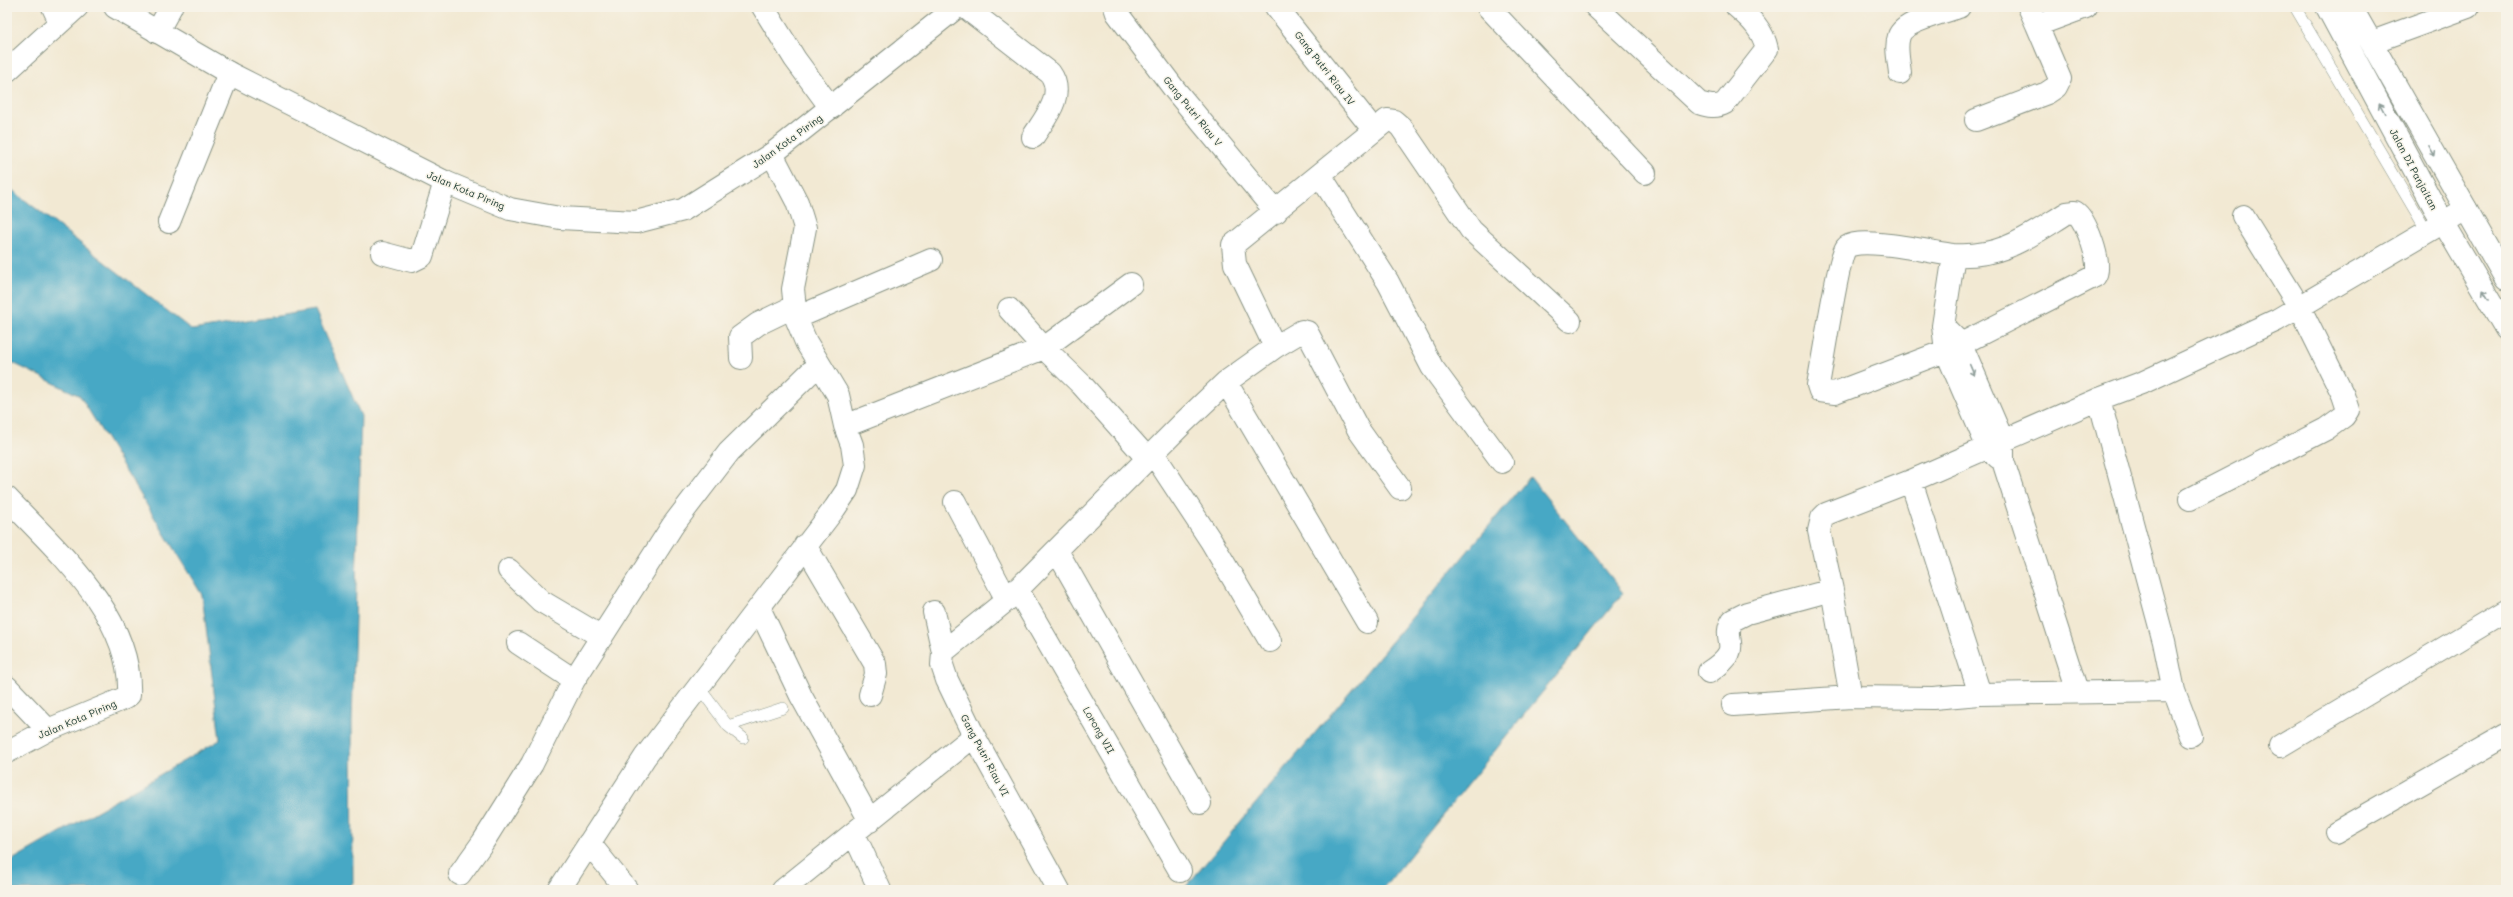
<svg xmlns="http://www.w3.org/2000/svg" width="2513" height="897" font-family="Mali,sans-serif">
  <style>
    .water { fill: #46a8c5; stroke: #32727c }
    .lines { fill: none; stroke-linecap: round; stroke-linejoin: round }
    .lane-casing { stroke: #889384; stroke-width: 12 }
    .street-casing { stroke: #889384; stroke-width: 24 }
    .secondary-casing { stroke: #889384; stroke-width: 24 }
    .highway-casing { stroke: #889384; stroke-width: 24 }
    .lane { stroke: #fff; stroke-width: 11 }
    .street { stroke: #fff; stroke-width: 22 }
    .secondary { stroke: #fff; stroke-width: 22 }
    .highway { stroke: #fff; stroke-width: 22 }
    .oneway { stroke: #8f9e9a }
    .labels { text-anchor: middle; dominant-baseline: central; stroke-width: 3; stroke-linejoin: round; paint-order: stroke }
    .street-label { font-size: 10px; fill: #1f3d34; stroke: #f7f3e8 }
  </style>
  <rect width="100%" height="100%" fill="#f7f3e8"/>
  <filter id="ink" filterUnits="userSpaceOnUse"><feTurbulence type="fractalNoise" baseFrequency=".025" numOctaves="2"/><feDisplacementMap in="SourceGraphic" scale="8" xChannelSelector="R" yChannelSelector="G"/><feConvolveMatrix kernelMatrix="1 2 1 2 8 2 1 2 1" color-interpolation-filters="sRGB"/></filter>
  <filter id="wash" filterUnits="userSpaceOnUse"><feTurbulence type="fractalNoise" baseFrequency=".012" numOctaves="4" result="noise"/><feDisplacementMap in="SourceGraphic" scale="16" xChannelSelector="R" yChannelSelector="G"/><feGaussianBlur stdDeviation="0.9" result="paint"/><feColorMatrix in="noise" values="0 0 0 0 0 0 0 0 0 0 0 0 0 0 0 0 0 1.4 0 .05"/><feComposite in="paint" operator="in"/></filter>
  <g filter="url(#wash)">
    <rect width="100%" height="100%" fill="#f2e9d3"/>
    <!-- water -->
    <path class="water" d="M7,186L192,330L315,310L361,416L352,722L353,883L344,890H7V863L220,740L202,595L80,396L7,360Z
      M1530,477L1623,593L1382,890H1183Z"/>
  </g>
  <g filter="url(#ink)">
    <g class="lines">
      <defs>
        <path id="lane" d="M2295,7L2427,231
          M698,686L728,726L743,738
          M728,726L783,708"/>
        <path id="street" d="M53,7L60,22
          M763,7L795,59L831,108
          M965,7L1050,73C1066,95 1045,118 1033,137
          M1115,7L1117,13L1175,90L1276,212
          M1276,7L1373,129
          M1488,7L1645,173
          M1596,7L1699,103C1708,106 1716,108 1725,103L1767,49C1763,30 1751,19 1737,7
          M2029,7L2037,25L2086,7
          M157,32L171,7
          M2372,42L2468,7
          M1900,73C1899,62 1895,47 1899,36C1903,22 1945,12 1959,7
          M1976,120L2047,93L2056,87L2060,79L2037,25
          M1320,175L1388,282L1432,367L1502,462
          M2075,212C2086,219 2103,265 2095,276L1953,348L1835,393L1820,391L1818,385C1822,365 1838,258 1846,248C1857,235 1935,253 1953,255C2002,258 2028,237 2067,213Z
          M169,222L229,73
          M382,253L412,261L422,256L445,182
          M1954,255L1943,326L1946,351L1988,448L1999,458
          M1009,309L1044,348L1081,384L1147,458
          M796,318L931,260
          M1943,326L1961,344L2003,441V461L2077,691
          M1275,347L1302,331L1307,332L1358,429L1400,488
          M741,358L740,337L758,324L793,307
          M1226,382L1367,622
          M845,426L1044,348L1131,284
          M1153,453L1211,541L1270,641
          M1911,481L1980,694
          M7,498C56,550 133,616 129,695L125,698L48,730L7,752
          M2190,499L2326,429L2344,416L2348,410L2343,395L2300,308L2243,216
          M955,502L1007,600
          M805,545L875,664L876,674L870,695
          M1057,551L1200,803
          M509,570L541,601L602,637
          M1017,589L1180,871
          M759,608L801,696L870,821
          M934,612L943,652L942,665L947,680L974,736L1059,890
          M518,643L574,680
          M943,652L1007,600L1183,423L1226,382L1275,347L1235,264L1233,245L1387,120L1394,121L1401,127L1471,230L1570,321
          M1709,672C1748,646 1719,642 1733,620L1747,613L1832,590
          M7,687L48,730
          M2174,691L2191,736
          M1851,697L1832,590L1819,531L1822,518L1826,514L1911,481L2099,399L2144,382L2277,320L2466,209
          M1733,705L1851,697L1933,698L1980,694L2174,691L2164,642L2099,399
          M2280,746L2506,611
          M2336,832L2506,735
          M854,834L880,890
          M589,843L627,890
          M460,874L483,842L532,764L574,680L673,525L729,452L819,364
          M559,890L645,757L835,508L847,490L855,465L852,445L845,426L838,395L806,342L796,318L793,289L805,228L797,202L772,154
          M783,890L974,736"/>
        <path id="secondary" d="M115,7L229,73L445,182L510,209L560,218L636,222L683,210L772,154L957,7
          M7,71L77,7"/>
        <path id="highway" d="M2327,7L2435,208L2506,329
          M2351,7L2506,279"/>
      </defs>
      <!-- lane casing -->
      <use href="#lane" class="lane-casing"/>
      <!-- street casing -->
      <use href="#street" class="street-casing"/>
      <!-- secondary casing -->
      <use href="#secondary" class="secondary-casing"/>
      <!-- highway casing -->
      <use href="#highway" class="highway-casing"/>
      <!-- lane -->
      <use href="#lane" class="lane"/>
      <!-- street -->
      <use href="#street" class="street"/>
      <!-- secondary -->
      <use href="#secondary" class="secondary"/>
      <!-- highway -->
      <use href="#highway" class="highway"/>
    </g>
    <!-- one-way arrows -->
    <defs><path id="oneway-shaft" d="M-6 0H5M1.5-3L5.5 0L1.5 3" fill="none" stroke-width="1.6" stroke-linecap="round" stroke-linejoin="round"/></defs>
    <g class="oneway">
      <use href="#oneway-shaft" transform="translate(2382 108) rotate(-118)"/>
      <use href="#oneway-shaft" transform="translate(2432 151) rotate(60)"/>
      <use href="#oneway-shaft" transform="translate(2486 295) rotate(-121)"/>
      <use href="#oneway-shaft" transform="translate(1972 370) rotate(67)"/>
    </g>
  </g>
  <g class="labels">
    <!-- street labels -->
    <g class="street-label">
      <text transform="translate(1325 68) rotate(52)">Gang Putri Riau IV</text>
      <text transform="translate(1193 111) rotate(51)">Gang Putri Riau V</text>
      <text transform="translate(787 141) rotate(-36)">Jalan Kota Piring</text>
      <text transform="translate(2414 169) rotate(62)">Jalan DI Panjaitan</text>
      <text transform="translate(466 190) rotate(23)">Jalan Kota Piring</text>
      <text transform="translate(77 719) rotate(-23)">Jalan Kota Piring</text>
      <text transform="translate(1099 730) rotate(60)">Lorong VII</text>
      <text transform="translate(985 755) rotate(62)">Gang Putri Riau VI</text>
    </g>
  </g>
  <!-- margin -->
  <rect width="2513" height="897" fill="none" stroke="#f7f3e8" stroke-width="24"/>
</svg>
